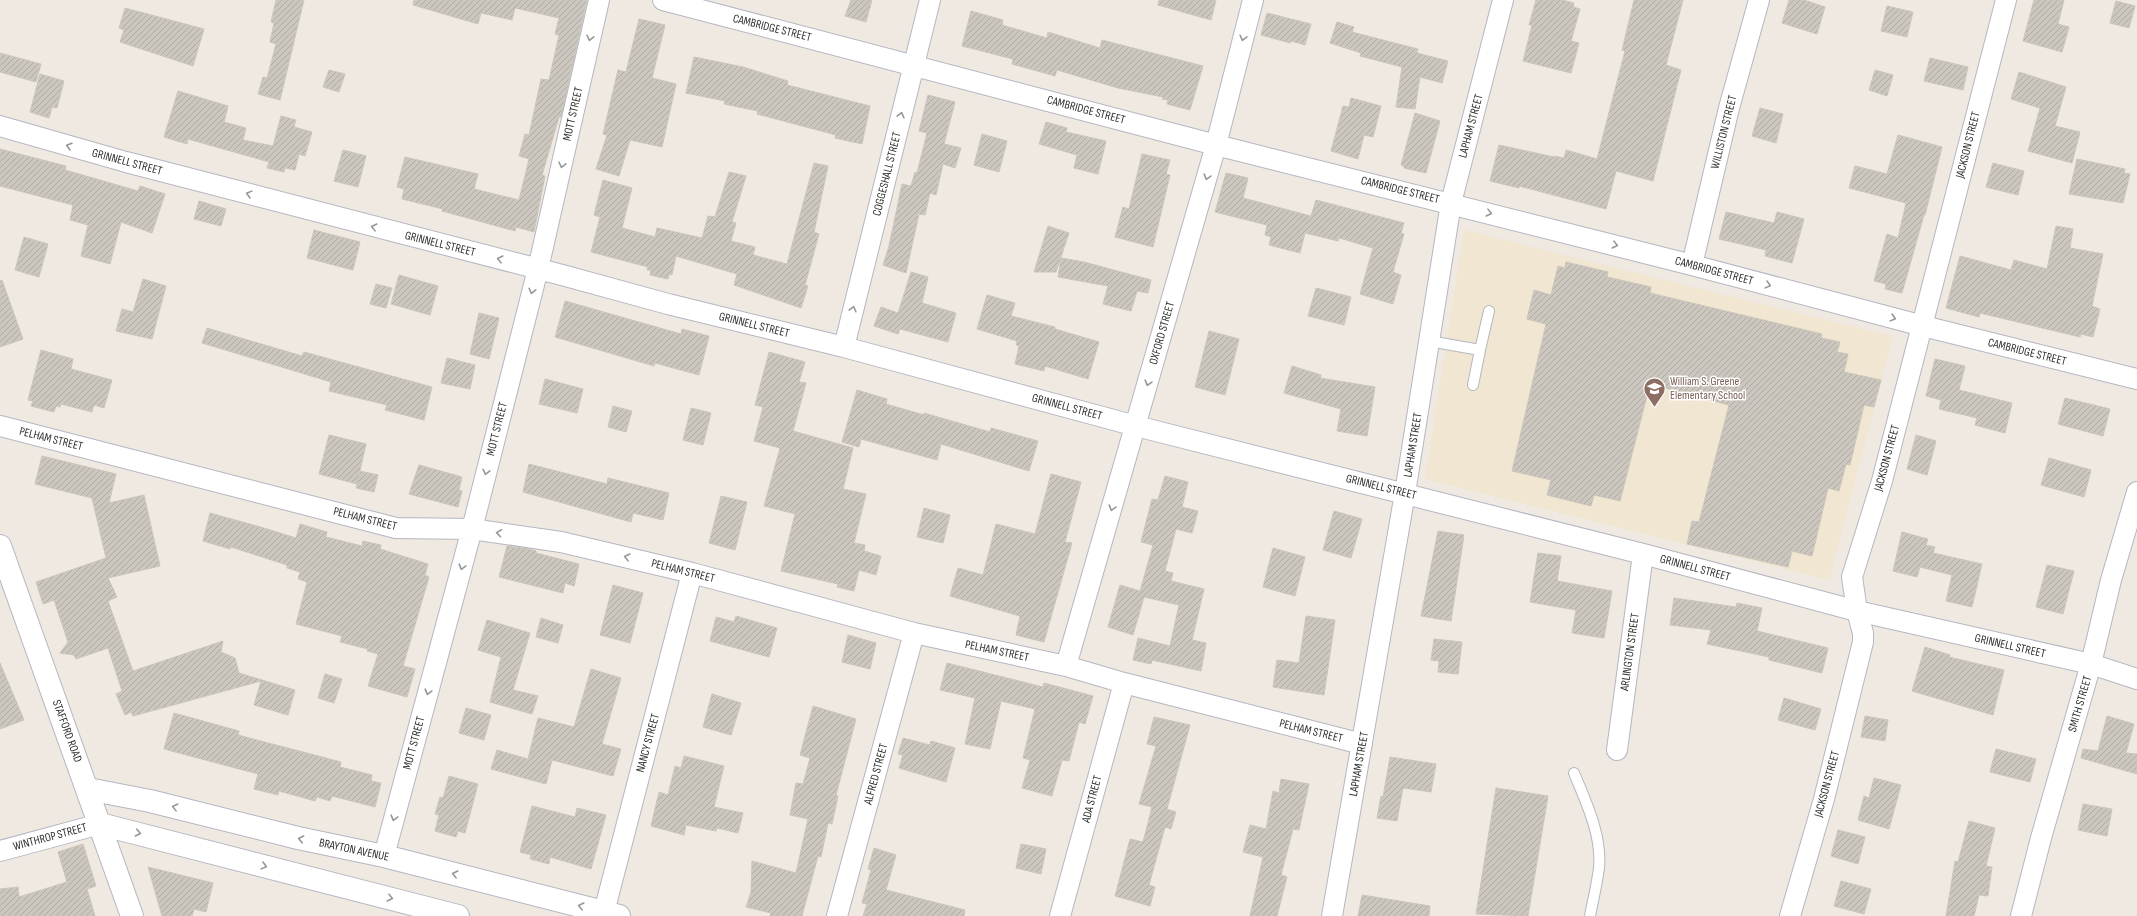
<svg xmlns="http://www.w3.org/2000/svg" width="2137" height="916" font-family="'Sofia Sans Condensed',sans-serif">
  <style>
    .education { fill: #f0e6d1 }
    .building { fill: url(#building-hatch); stroke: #cbc5ba }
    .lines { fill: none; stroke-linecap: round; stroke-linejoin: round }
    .service-casing { stroke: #b4b7c1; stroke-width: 12 }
    .minor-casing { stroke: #b4b7c1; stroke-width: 22 }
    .secondary-casing { stroke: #b4b7c1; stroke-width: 24 }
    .service { stroke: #fff; stroke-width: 10 }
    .minor { stroke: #fff; stroke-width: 20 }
    .secondary { stroke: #fff; stroke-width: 22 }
    .oneway { stroke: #969696 }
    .labels { text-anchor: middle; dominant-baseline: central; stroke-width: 3; stroke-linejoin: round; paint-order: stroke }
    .street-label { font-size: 12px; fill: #2e2e2e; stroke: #fff }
    .education-label { font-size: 12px; fill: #785e54; stroke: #fff; text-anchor: start }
  </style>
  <defs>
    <pattern id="building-hatch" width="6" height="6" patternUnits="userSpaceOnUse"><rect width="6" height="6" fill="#cbc7bf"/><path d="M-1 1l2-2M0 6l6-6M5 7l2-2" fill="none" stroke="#afaba4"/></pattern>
  </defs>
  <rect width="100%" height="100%" fill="#efe9e1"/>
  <!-- education -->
  <path class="education" d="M1464,230L1893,337L1829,580L1425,479Z"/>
  <!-- building -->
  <path class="building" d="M276,0H304L280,100L258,94L263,77L267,78L276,44L270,42L274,23L271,22Z
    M414,0H587L561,117H559L542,175L545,176L534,232L516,227L515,231L442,211L443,209L402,199L404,189L397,187L405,157L478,174L474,189L519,200L529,159L519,156L525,134L529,135L541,79L549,80L559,35L555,34L559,18L515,8L512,20L481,13L478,24L413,5Z
    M851,0H872L866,22L845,16Z
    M1159,0H1216L1211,20L1158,5Z
    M1536,0H1562L1574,3L1573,7L1580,9L1571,41L1579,43L1571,73L1523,61L1532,25H1529Z
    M1634,0H1683L1666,65L1681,70L1653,181L1616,171L1606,209L1519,186V188L1490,181L1499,145L1554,157V156L1564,158L1566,150L1597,159L1625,51L1622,50Z
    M1789,0H1804L1825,7L1817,34L1782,23Z
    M2034,0H2064L2058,24L2069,27L2062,52L2023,41Z
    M2116,1L2135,6L2129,28L2110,23Z
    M1887,6L1913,12L1907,37L1881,31Z
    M125,8L204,29L193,66L120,42L124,30L119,28Z
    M971,11L1003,20L1002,25L1047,38L1048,32L1100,48L1102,40L1203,66L1190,110L1167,104L1168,100L1162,99L1163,97L1118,88L1057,70L1055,76L1012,64L1013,59L962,46Z
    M1267,13L1311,24L1305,45L1291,41L1290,43L1261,35Z
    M639,19L665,25L652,78L676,84L662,147L630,140L619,176L596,169L607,135L603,134L618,70L626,72Z
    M1337,22L1354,27L1352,32L1418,49L1417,53L1448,61L1442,83L1420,77L1415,109L1396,107L1402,67L1360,56L1361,53L1330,43Z
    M0,53L41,64L36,82L0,72Z
    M694,57L743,67L788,81L787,85L870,106L862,144L835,138L836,135L757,114L758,111L724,104L725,101L686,93Z
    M1930,58L1968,67L1963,90L1924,81Z
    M329,70L345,74L339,92L323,87Z
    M1875,70L1893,75L1887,96L1869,90Z
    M2019,72L2066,87L2055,126L2080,132L2072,163L2028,151L2040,108L2011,99Z
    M40,74L64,81L57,108L52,107L49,118L30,112Z
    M178,91L228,106L224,122L246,128L243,140L273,146L281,116L296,120L294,127L312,132L305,156L299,154L295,170L285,168L284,172L267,168L269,162L188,139L187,144L164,137Z
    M928,95L955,102L944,144L961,148L955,168L943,164L936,195L930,193L925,215L919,214L906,273L883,265L889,246L902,184L911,186L915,172L917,173L927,133L919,131Z
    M1351,98L1381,106L1373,137L1364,135L1358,159L1331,151L1343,106L1349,107Z
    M1760,108L1783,114L1776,143L1752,136Z
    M1415,113L1440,121L1426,173L1404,168V166L1401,165Z
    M1046,122L1067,128L1066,132L1106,141L1098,174L1074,168L1077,155L1039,144Z
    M982,134L1007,141L999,172L974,165Z
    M1898,135L1942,147L1925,215H1924L1902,293L1885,289L1886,284L1874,281L1887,234L1898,238L1906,203L1849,188L1855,166L1887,174Z
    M0,149L66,166L65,170L138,191L140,186L165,194L152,233L121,222L110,264L81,256L88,225L70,220L73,205L0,186Z
    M343,150L366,156L358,187L334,181Z
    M1142,154L1170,160L1166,174L1170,175L1153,247L1115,237L1123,207L1129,209Z
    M2077,159L2125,169L2124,173L2130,174L2123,203L2069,194Z
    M814,163L828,166L814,232L819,234L805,285L808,286L801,308L734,285L737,274L676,256L672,275L669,274L668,279L650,275L651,270H647L648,267L591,252L600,217L594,215L603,180L632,188L622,228L655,237L657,228L702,238L708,216L715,217L729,172L746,176L732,222L736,223L731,241L755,247L753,255L787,264Z
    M1993,163L2024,171L2018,195L1986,187Z
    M1226,173L1248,178L1243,198L1311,216L1316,200L1404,223L1401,233L1404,234L1393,272L1401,275L1393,304L1360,294L1373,248L1339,238L1338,241L1305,233L1300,253L1269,245L1271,237L1265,235L1267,225L1215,212Z
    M199,201L226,209L221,226L194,219Z
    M1726,212L1774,223L1777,212L1804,219L1792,263L1765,256L1766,250L1719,239Z
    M1048,226L1069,233L1056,272H1034Z
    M2056,226L2073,229L2070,248L2103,254L2092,306L2100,309L2093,337L2081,334L2080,337L1980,313L1979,317L1946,308L1960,256L2011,270L2014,260L2047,269Z
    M314,230L360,242L353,270L307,258Z
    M24,237L48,244L39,277L15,270Z
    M1061,258L1084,262L1151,280L1148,293L1137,291L1131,311L1103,304L1108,286L1058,277Z
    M1566,262L1608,272L1607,277L1651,287L1650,293L1822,334L1821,338L1840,342L1837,352L1848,354L1844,372L1881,380L1874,407L1864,405L1850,465L1846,464L1839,491L1828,488L1812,556L1792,551L1788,567L1687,544L1692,521L1699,522L1729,405L1650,384L1620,501L1594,495L1591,506L1547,495L1551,480L1512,471L1546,324L1527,319L1534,290L1551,295L1558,266L1565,268Z
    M911,272L928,277L922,303L956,313L948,342L900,329L898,334L874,326L881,307L898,313Z
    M399,275L438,286L430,315L391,304Z
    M143,279L166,286L152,339L116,331L122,309L133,312Z
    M2,280L23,339L0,347V281Z
    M376,284L392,288L386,308L370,304Z
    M1316,288L1351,297L1344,325L1308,316Z
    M987,295L1015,303L1011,316L1055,327V329L1099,342L1088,379L1045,366L1044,371L1015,364L1019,346L1016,345L1017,341L977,329Z
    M565,301L681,334L682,329L709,336L699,375L655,363L654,366L555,337Z
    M479,313L499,318L489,359L470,354Z
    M207,328L302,356L304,352L432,387L424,420L385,410L387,405L329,391L331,382L202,343Z
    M1209,331L1239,339L1225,395L1195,387Z
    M41,350L73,359L71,369L112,380L104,408L94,405L92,412L61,404L60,407L56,406L54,412L31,406L33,401L28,400Z
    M769,352L805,362L799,382L806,383L793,431L853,448L843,489L866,494L854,543L865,545L864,551L881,556L876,575L859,570L854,591L837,587L838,584L781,571L795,514L764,506L780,448L754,441L763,407L755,405Z
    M447,358L475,365L470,389L441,383Z
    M1935,359L1965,366L1959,390L2012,403L2005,433L1975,425L1977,418L1939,409L1941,400L1926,396Z
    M1292,366L1321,375L1320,378L1375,387L1367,436L1337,431L1341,409L1284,393Z
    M545,379L583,389L577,413L539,404Z
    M857,390L887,399L886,404L924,415V413L990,432L991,428L1038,441L1029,471L941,444L937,460L861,439L859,447L842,442Z
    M2065,398L2110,409L2103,436L2058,424Z
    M613,406L632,411L626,432L608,427Z
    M691,408L711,413L703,445L683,440Z
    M329,435L366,444L357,484L319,474Z
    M1916,435L1936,441L1927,475L1907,469Z
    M42,456L116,474L109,503L144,495L160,566L108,578L117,597L108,601L133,671L223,641L221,652L235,658L239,673L295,690L288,715L254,705L261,681L133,716L131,712L125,715L116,694L122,691L108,648L76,659L74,655L60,653L68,642L54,600L43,604L36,582L106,558L92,498L35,484Z
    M2049,458L2091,470L2084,497L2041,485Z
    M529,464L607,484L608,478L669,493L663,520L633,513L631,522L523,492Z
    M419,465L462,477L459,490L462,491L458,507L409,494Z
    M360,471L378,475L374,492L356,488Z
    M1051,474L1081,482L1065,542L1072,543L1044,642L1016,635L1020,616L950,596L958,568L983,575L996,524L1035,534Z
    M1165,476L1188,482L1182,507L1198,511L1192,533L1176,529L1165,571L1173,573L1171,581L1204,589L1192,640L1206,643L1201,671L1152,660L1151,664L1133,660L1138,638L1170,646L1179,605L1144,597L1133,635L1108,627L1120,585L1140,591L1153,545L1141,542L1152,499L1158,500Z
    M721,496L747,502L735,550L709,543Z
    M924,508L950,515L943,543L917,537Z
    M1334,511L1362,519L1351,558L1323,550Z
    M210,513L264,528L296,538L300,524L327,532L326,537L362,546L363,541L381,545L380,549L428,564L425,575L429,577L403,666L415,669L407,697L368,686L378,654L367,651L368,649L340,642L342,636L296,624L307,582L298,579L300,572L287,568V565L231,547L230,549L203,541Z
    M1438,531L1464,535L1451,621L1421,616Z
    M1902,532L1928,539L1926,545L1935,547L1933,553L1982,564L1972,607L1946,601L1952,575L1920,567L1917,577L1893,571Z
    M507,546L528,549L536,551V553L579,564L574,586L565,583L563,593L499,577Z
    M1273,548L1305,557L1295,596L1263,587Z
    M1538,553L1561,556L1557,581L1612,591L1604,638L1572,633L1576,610L1530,602Z
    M2047,565L2074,571L2063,614L2036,607Z
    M613,585L643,593L630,643L600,635Z
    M1674,598L1736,607L1737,603L1762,608L1757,631L1828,648L1822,673L1769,660V657L1707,644L1711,630L1670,625Z
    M736,616L777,628L769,657L710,641L716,617L734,622Z
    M1306,616L1335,620L1324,695L1273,687L1277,660L1299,663Z
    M541,618L563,625L558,643L536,637Z
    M487,620L530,633L513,690L538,696L532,714L490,702L501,657L478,650Z
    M848,635L876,643L870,669L842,662Z
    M1434,639L1462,642L1458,674L1438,672L1439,661L1431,660Z
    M1925,647L1950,655L1949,657L2004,670L1993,715L1912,691Z
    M0,663L24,720L0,729Z
    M947,663L1043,687L1044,683L1093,696L1085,724L1079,722L1069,761L1062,760L1052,796L1022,788L1030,760L1023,758L1035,709L1001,701L990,749L965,744L975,698L940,690Z
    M591,669L621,678L602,744L621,749L613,776L552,760L546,784L491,769L497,750L528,759L538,718L574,727Z
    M325,674L342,679L334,703L318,698Z
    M712,694L741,703L731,735L703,727Z
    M1784,698L1821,709L1815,730L1778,720Z
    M813,706L856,719L836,795L838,796L832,824L828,823L821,857L818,856L802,916H770L771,913L746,907L751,892L752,861L796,873L808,819L790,815L796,783L803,784L810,758L800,755Z
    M466,708L491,715L484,740L459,733Z
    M174,713L239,731L238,735L341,762L340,767L372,775L371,781L381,783L375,807L332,796L330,801L317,797L315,801L279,791L278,795L254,789L258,774L164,749Z
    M1865,716L1888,720L1885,741L1861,737Z
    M2107,716L2134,724L2126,753L2137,754V774L2081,758L2083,749L2098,751Z
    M1154,717L1190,725L1167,809L1176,812L1171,829L1165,827L1149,885L1155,887L1150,906L1115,896L1130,839L1143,842L1152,807L1139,804L1156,746L1147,744Z
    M903,738L930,745L931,741L955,748L946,782L899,768L903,755L898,754Z
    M1996,749L2036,759L2030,782L1990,772Z
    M684,756L724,766L714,807L743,813L738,833L717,828L716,831L686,825L684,835L651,826L659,792L668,795L675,766L681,768Z
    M1390,757L1436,764L1431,792L1403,788L1397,821L1377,818L1381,796L1383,797Z
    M449,776L478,784L465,833L458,831L456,837L435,831L439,815L435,814L440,797L443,798Z
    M1874,778L1901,785L1889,829L1858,820L1864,796L1869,798Z
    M1281,779L1309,784L1299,830L1293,829L1281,875L1287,877L1277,916H1250L1263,857L1243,852L1250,825L1266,829L1273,791L1279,793Z
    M1496,788L1548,796L1528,916L1476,914Z
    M2083,804L2112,809L2107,836L2078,830Z
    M532,806L575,817L577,808L606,815L591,869L550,857L549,864L530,859L531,855L520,852Z
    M1969,821L1995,828L1986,866L1992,867L1988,896L1979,895L1974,916H1946L1955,861L1958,862Z
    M1838,830L1865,837L1858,864L1831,856Z
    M83,844L96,886L87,889L95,916H0V889L18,887L19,897L67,882L58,852Z
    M1021,844L1046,849L1041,874L1016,868Z
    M874,848L896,855L886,890L965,910L964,916H863L867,904L862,903L871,870L868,869Z
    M148,867L213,883L206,912L194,909L192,916H162Z
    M1841,881L1871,889L1864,914L1834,906Z
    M1362,895L1430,906L1429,916H1358Z"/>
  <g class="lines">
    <defs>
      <path id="service" d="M1429,341L1480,350L1489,311
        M1473,385L1480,350
        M1574,773C1586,802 1602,835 1599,868C1597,884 1593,900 1590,916"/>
      <path id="minor" d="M663,0L1216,145L1692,265L1923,326L2137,379
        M0,126L126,162L562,275L668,304L844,347L1136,426L1643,554L1857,611L2091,664L2137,679
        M1692,265L1729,108L1759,0
        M844,347L930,0
        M0,426L396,528L472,529L561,542L692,573L914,633L1066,666L1124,683L1362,744
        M1066,666L1216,145L1253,0
        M1617,750L1643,554
        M0,851L100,824
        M384,856L472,529L538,269L599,0
        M604,912L692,573
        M837,916L914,633
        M1060,916L1124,683
        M1332,916L1405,493L1451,203L1503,0
        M1790,916L1824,799L1863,642V633L1857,611L1852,577L1882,481L2006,0
        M2021,916L2041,838L2091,664L2111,580L2137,492"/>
      <path id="secondary" d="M0,546L132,916
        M88,789L150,801L298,838L384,856L619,916
        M100,824L458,916"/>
    </defs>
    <!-- service casing -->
    <use href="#service" class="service-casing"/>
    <!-- minor casing -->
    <use href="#minor" class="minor-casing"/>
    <!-- secondary casing -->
    <use href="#secondary" class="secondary-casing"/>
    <!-- service -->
    <use href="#service" class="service"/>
    <!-- minor -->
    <use href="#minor" class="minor"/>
    <!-- secondary -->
    <use href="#secondary" class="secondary"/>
  </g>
  <!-- one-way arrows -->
  <defs><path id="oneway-chevron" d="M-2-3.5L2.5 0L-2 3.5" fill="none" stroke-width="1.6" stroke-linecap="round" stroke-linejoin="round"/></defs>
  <g class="oneway">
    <use href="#oneway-chevron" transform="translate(590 38) rotate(103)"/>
    <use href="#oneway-chevron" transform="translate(1243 38) rotate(104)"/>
    <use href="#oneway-chevron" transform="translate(901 115) rotate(-76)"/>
    <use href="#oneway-chevron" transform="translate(69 146) rotate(-164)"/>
    <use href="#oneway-chevron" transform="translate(562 165) rotate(103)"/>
    <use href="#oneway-chevron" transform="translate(1207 177) rotate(106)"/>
    <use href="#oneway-chevron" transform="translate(249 194) rotate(-165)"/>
    <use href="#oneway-chevron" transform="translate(1489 213) rotate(14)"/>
    <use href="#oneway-chevron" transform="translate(374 227) rotate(-166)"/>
    <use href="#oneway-chevron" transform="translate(1615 245) rotate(14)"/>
    <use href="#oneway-chevron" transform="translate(500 259) rotate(-166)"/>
    <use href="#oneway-chevron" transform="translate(1768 285) rotate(15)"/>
    <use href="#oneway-chevron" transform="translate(532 291) rotate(104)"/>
    <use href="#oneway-chevron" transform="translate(853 309) rotate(-76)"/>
    <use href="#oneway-chevron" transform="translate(1893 318) rotate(15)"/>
    <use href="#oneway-chevron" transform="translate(1148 383) rotate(106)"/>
    <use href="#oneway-chevron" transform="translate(486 472) rotate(104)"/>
    <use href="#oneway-chevron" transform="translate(1112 508) rotate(106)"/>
    <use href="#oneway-chevron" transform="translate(499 533) rotate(-172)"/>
    <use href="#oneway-chevron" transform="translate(627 557) rotate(-166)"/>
    <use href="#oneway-chevron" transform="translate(462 567) rotate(105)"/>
    <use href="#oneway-chevron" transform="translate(428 692) rotate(105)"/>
    <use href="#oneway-chevron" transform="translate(175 807) rotate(-166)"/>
    <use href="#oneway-chevron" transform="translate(394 818) rotate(105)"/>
    <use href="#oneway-chevron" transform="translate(138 833) rotate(13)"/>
    <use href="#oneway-chevron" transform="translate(301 839) rotate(-168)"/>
    <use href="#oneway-chevron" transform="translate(264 866) rotate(15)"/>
    <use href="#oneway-chevron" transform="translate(455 874) rotate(-166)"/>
    <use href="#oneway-chevron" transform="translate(390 898) rotate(14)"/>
    <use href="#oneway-chevron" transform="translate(581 906) rotate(-166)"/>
  </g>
  <!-- icons -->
  <defs>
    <symbol id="school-pin" viewBox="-11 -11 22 30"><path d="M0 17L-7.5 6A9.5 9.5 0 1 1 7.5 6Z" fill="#8d6e63" stroke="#fff"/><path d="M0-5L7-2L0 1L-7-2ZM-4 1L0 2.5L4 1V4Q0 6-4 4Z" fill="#fff"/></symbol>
  </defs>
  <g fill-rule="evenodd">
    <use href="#school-pin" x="1642" y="376" width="25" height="34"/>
  </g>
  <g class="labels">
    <!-- street labels -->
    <g class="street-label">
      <text transform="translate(772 28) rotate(14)">CAMBRIDGE STREET</text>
      <text transform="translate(1086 110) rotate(15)">CAMBRIDGE STREET</text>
      <text transform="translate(573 114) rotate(-77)">MOTT STREET</text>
      <text transform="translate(1471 126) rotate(-75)">LAPHAM STREET</text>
      <text transform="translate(1724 132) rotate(-76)">WILLISTON STREET</text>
      <text transform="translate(1968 145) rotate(-76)">JACKSON STREET</text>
      <text transform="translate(127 162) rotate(15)">GRINNELL STREET</text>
      <text transform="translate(887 174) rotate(-76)">COGGESHALL STREET</text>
      <text transform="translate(1400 190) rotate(14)">CAMBRIDGE STREET</text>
      <text transform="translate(440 244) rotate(14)">GRINNELL STREET</text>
      <text transform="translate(1714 271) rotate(15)">CAMBRIDGE STREET</text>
      <text transform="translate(754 325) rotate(14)">GRINNELL STREET</text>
      <text transform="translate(1162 333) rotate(-74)">OXFORD STREET</text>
      <text transform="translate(2027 352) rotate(14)">CAMBRIDGE STREET</text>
      <text transform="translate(1067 407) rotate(15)">GRINNELL STREET</text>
      <text transform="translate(497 429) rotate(-76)">MOTT STREET</text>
      <text transform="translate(51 439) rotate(14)">PELHAM STREET</text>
      <text transform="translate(1413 445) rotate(-81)">LAPHAM STREET</text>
      <text transform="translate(1887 458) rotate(-75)">JACKSON STREET</text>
      <text transform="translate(1381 487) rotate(14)">GRINNELL STREET</text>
      <text transform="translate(365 519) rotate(14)">PELHAM STREET</text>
      <text transform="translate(1695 568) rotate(15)">GRINNELL STREET</text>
      <text transform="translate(683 571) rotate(14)">PELHAM STREET</text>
      <text transform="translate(2010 646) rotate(13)">GRINNELL STREET</text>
      <text transform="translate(997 651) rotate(12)">PELHAM STREET</text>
      <text transform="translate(1630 652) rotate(-82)">ARLINGTON STREET</text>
      <text transform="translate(2080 704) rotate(-74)">SMITH STREET</text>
      <text transform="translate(67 731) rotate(70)">STAFFORD ROAD</text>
      <text transform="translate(1311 731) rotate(14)">PELHAM STREET</text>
      <text transform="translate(414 743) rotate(-75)">MOTT STREET</text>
      <text transform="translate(648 743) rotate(-75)">NANCY STREET</text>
      <text transform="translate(1359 764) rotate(-80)">LAPHAM STREET</text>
      <text transform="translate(876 774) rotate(-75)">ALFRED STREET</text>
      <text transform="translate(1827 784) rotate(-75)">JACKSON STREET</text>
      <text transform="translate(1092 799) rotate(-75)">ADA STREET</text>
      <text transform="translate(50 837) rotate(-15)">WINTHROP STREET</text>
      <text transform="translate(354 850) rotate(12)">BRAYTON AVENUE</text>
    </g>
    <!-- education labels -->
    <g class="education-label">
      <text x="1670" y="381">William S. Greene<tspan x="1670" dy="14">Elementary School</tspan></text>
    </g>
  </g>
</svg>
